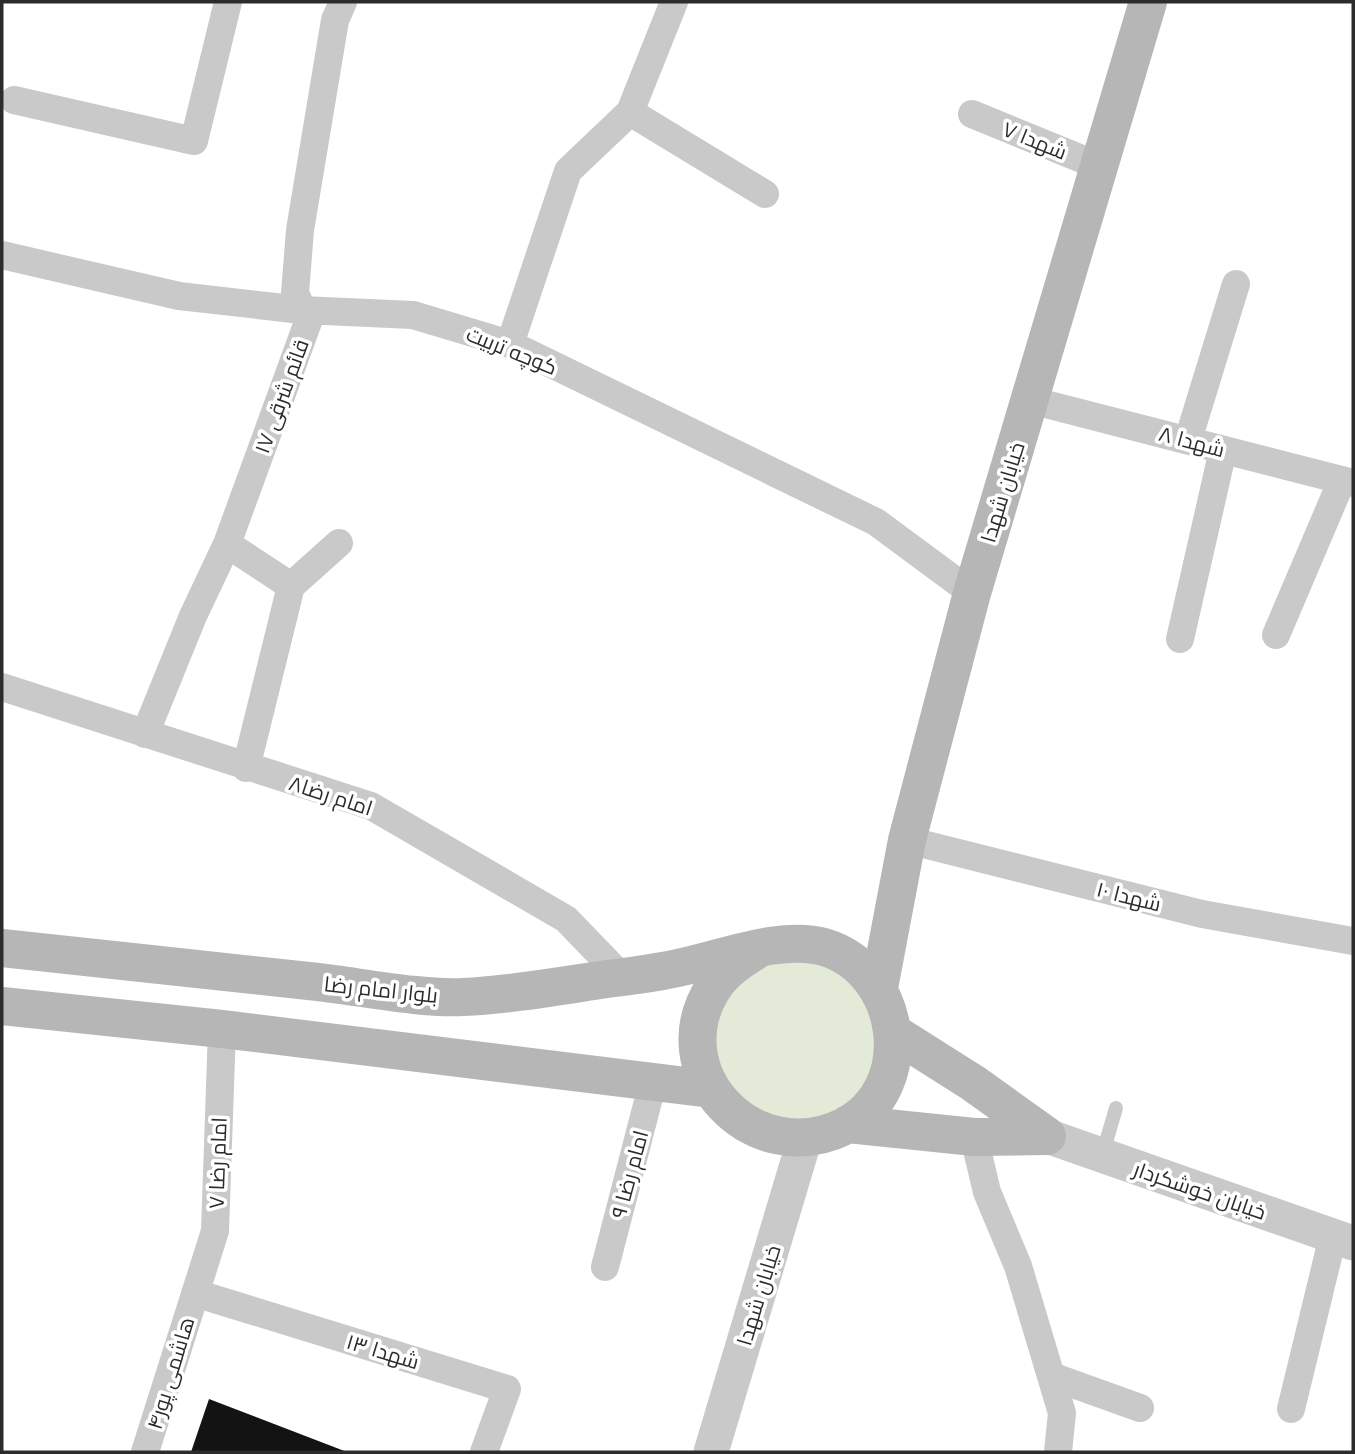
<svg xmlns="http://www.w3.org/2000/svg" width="1355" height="1454" font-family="Quicksand,Cairo,sans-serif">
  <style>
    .green { fill: #e3ebd8 }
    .building { fill: #131313 }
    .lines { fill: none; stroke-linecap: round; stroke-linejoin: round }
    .service { stroke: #c9c9c9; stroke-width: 14 }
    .minor { stroke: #c9c9c9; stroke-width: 28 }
    .tertiary { stroke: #c9c9c9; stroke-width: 35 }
    .secondary { stroke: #b6b6b6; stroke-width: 38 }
    .labels { text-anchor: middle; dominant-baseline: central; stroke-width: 7; stroke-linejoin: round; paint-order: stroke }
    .street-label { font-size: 21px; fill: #2c2c2c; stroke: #fff }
  </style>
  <rect width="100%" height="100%" fill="#fff"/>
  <!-- green -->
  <path class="green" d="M812,956L861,985L882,1038L865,1092L819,1124L763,1122L709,1059L716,1002L756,963Z"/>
  <!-- building -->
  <path class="building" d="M209,1399L347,1452H191Z"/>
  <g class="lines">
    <!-- service -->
    <path class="service" d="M1102,1156L1116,1108"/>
    <!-- minor -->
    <path class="minor" d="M14,100L194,141L228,2
      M630,112L765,194
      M972,114L1099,166
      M2,255L179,296L302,310L413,315L510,344L876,522L972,593
      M510,344L568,171L630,112L674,2
      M1030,400L1353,483
      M1188,440L1236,284
      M227,544L291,586
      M1276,635L1342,480
      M1180,639L1223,450
      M2,687L371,806L566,919L622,977
      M145,734L193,616L227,544L308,322L295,293L300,230L335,20L343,2
      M246,768L291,586L339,543
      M907,840L1202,914L1353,941
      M974,1137L987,1192L1018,1266L1062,1413L1058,1452
      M605,1267L653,1082
      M195,1293L507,1389L484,1452
      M1051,1376L1140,1408
      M1291,1409L1333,1236
      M145,1452L215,1231L222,1029"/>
    <!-- tertiary -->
    <path class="tertiary" d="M1047,1136L1353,1243
      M711,1452L805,1138"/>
    <!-- secondary -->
    <path class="secondary" d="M2,948C107,959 213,971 318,982C361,987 421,999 463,997C510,995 560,986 607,979C632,976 657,973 682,967C724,958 782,935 824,947C902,970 920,1087 845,1126C754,1172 657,1071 715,985C725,970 741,960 757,950
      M879,988L907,840L972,593L1148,2
      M2,1006L222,1029L711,1089
      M894,1033L973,1083L1047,1136
      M848,1124L974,1137L1047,1136"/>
  </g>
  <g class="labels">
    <!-- street labels -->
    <g class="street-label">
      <text transform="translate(1035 140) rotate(22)">شهدا ۷</text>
      <text transform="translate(512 350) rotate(22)">کوچه تربیت</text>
      <text transform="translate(281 396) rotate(-70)">قائم شرقی ۱۷</text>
      <text transform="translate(1192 441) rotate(15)">شهدا ۸</text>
      <text transform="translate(1002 492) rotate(-73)">خیابان شهدا</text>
      <text transform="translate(331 795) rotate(18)">۸امام رضا</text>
      <text transform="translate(1129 896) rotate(14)">شهدا ۱۰</text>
      <text transform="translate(381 989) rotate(6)">بلوار امام رضا</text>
      <text transform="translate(217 1163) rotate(-88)">امام رضا ۷</text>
      <text transform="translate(629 1174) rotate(-75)">امام رضا ۹</text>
      <text transform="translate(1200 1190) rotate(19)">خیابان خوشکردار</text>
      <text transform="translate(758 1295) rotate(-73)">خیابان شهدا</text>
      <text transform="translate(383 1351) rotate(17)">شهدا ۱۳</text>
      <text transform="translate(170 1373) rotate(-73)">هاشمی پور۴</text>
    </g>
  </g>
  <!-- border -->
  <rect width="1355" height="1454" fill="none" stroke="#2c2c2c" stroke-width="7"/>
</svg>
